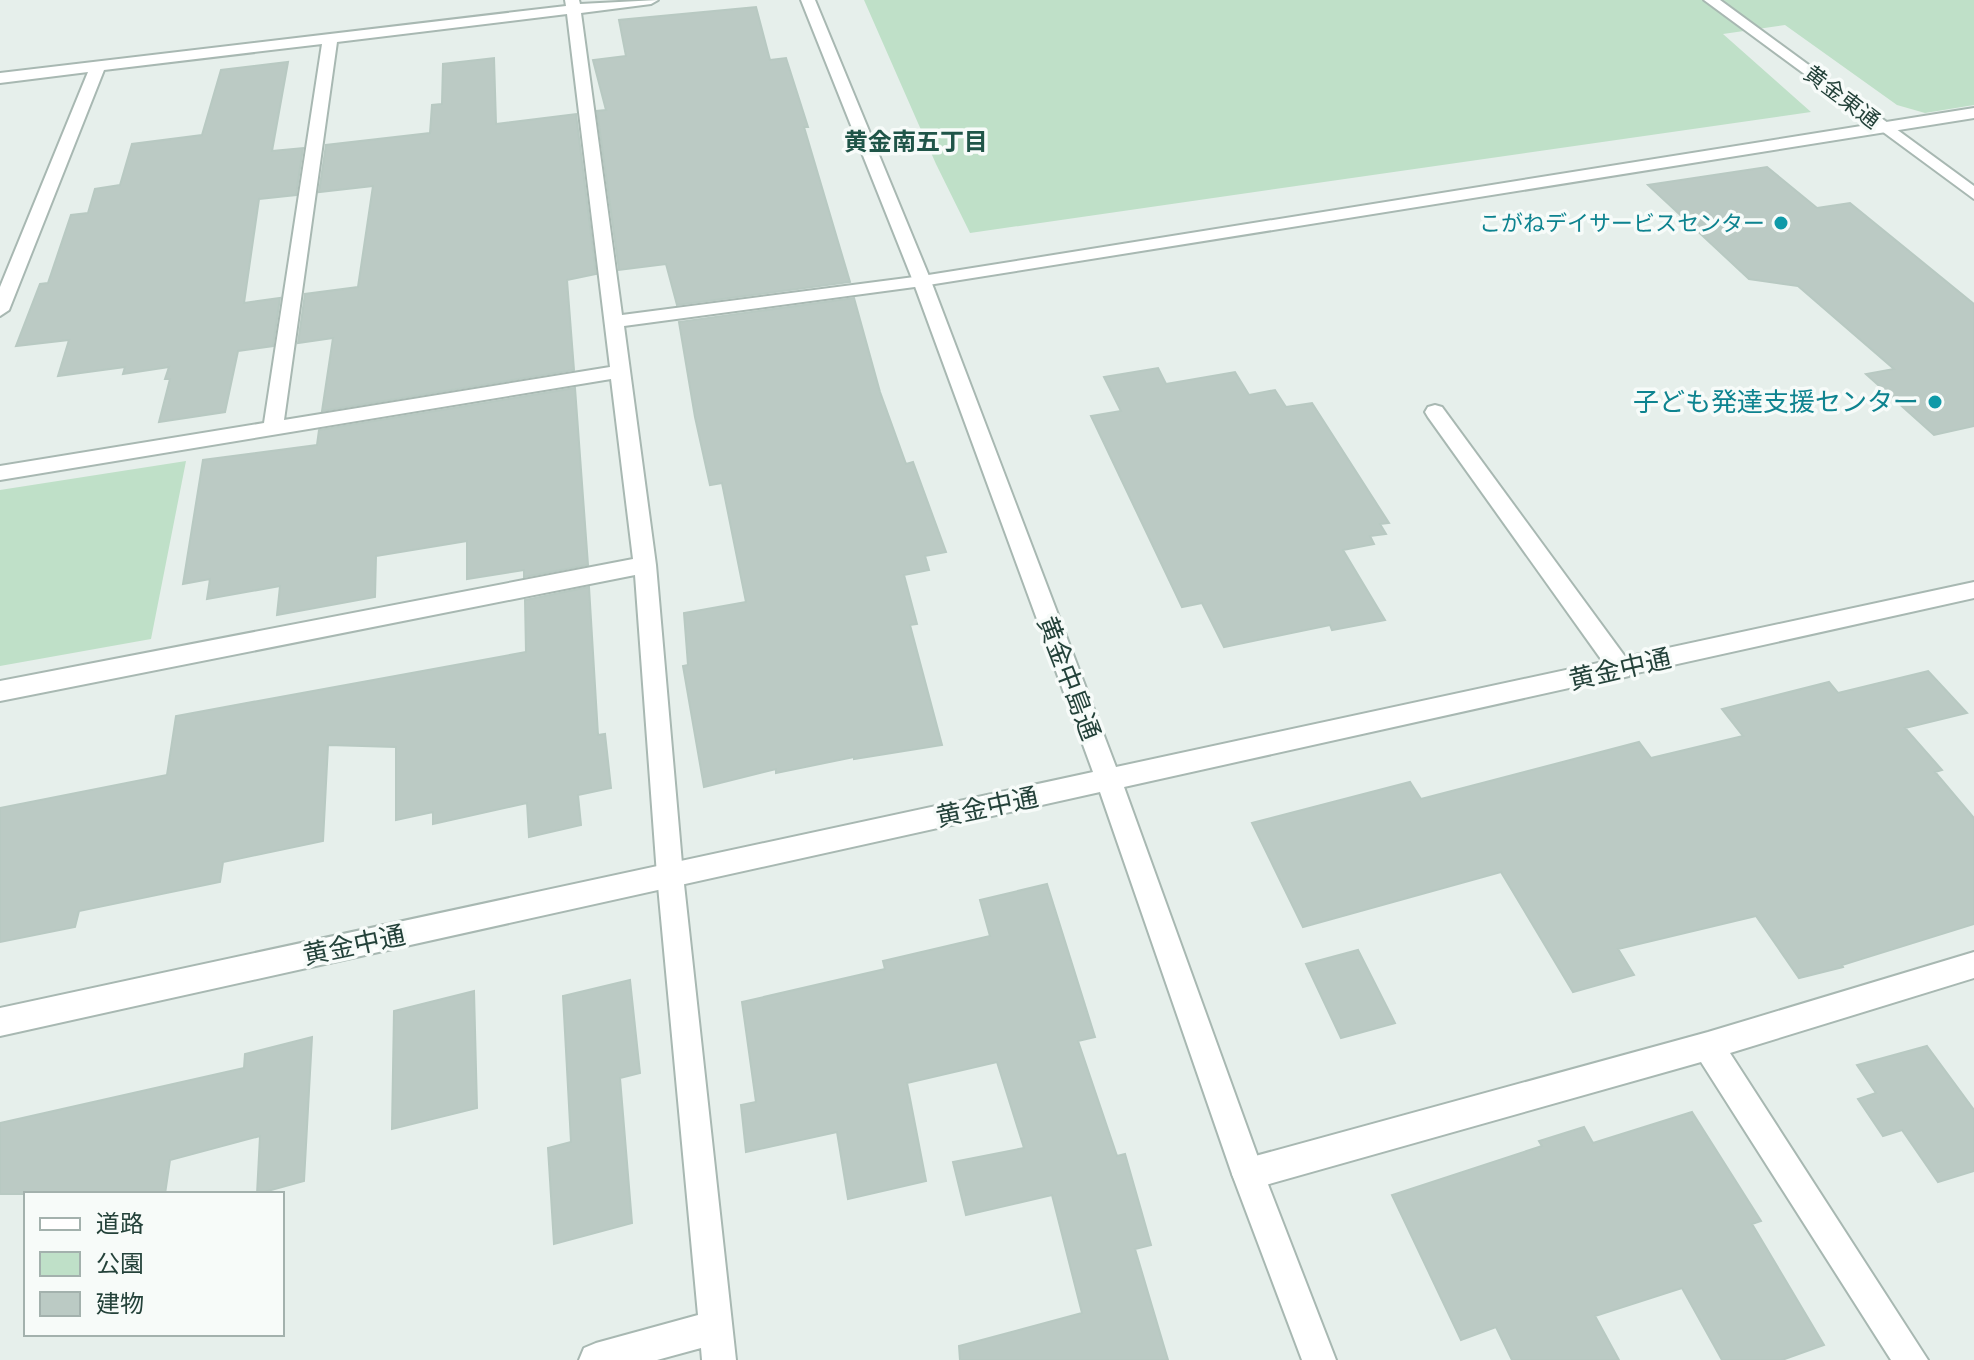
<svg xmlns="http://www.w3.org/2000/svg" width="1974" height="1360" font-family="Cabin,'Noto Sans JP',sans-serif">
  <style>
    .green { fill: #bfe0c8 }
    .building { fill: #bbcac4; stroke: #b8c9c2; stroke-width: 2 }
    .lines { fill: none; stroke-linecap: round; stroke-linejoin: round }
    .service-casing { stroke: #a8b8b2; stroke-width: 4 }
    .minor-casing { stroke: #a8b8b2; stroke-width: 4 }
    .tertiary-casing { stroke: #a8b8b2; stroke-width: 4 }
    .service { fill: #fff; fill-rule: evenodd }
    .minor { fill: #fff; fill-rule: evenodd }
    .tertiary { fill: #fff; fill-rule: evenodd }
    .culture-dot { fill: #0f9aa8; stroke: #f7fbf9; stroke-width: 3 }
    .labels { text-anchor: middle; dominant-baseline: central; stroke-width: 7; stroke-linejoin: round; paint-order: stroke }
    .far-street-label { font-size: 22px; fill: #24423a; stroke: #f7fbf9 }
    .far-culture-label { font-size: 22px; fill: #0d838f; stroke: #f7fbf9; text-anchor: end }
    .far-neighbourhood-label { font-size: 24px; font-weight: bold; fill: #1f5548; stroke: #f7fbf9 }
    .culture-label { font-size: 26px; fill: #0d838f; stroke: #f7fbf9; text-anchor: end }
    .street-label { font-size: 26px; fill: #24423a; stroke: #f7fbf9 }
  </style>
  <rect width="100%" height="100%" fill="#e6efeb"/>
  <!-- green -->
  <path class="green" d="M864,0H1974V105L1925,113L1897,105L1785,25L1723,34L1811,112L970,233L936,164Z
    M186,461L151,639L0,666V490Z"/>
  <!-- building -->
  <path class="building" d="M756,7L770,60L786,58L808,127H804L850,282L677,305L666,264L619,270L597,111L606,110L593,60L626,56L619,20Z
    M494,58L496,124L576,114L596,274L567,280L574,370L322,411L333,338L298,343L305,294L358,287L373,186L319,192L326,145L430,133L432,105L442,104L443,64Z
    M288,62L272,151L303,148L296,195L259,199L244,303L280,298L273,346L238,351L225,412L159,422L170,379H165L169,367L123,374L125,367L58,376L69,340L16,346L40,284L48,283L71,215L88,213L95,189L120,185L132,144L202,135L221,70Z
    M1767,167L1817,208L1850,203L1974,304V426L1934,435L1866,374L1894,369L1798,286L1749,279L1648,185Z
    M854,298L880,392L906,464L913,462L946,552L925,556L929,570L904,575L917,624L910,625L942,745L854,759V757L776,773V769L704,787L683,666L688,665L684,613L746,602L722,483L710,485L695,417L679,322Z
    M1158,368L1166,384L1235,372L1249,395L1275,390L1286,407L1312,403L1389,523L1380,524L1386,534L1370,536L1374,544L1343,550L1385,620L1332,630L1330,625L1224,647L1202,603L1182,607L1091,416L1121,411L1104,377Z
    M575,388L588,565L524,577V570L467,579V541L376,556L375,597L277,615L280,586L207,599L210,579L183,584L203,460L317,445L319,430Z
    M589,587L598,735L605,734L611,788L578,795L581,825L529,837L527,803L433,824V812L396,820V747L328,745L323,841L223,862L220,882L79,911L75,927L0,942V808L167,775L176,716L526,652L525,600Z
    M1928,671L1967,713L1905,728L1942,770L1935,772L1974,818V924L1842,965L1843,967L1799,978L1756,916L1618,949L1634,975L1573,992L1501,872L1303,927L1252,823L1410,782L1421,799L1639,742L1651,758L1743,736L1722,709L1829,682L1838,693Z
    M1047,884L1095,1037L1078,1041L1117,1156L1125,1154L1151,1245L1135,1249L1168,1360H960L959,1346L1082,1313L1052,1195L966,1215L953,1162L1024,1148L997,1062L907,1083L926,1181L848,1199L837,1132L746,1152L741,1105L756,1102L742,1002L885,969L883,961L990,936L980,900Z
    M1358,950L1395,1023L1341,1038L1306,964Z
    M630,980L640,1073L620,1078L632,1223L554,1244L548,1148L571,1142L563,996Z
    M474,991L477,1108L392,1129L394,1011Z
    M312,1037L304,1181L257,1194L260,1136L170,1160L165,1194H0V1123L244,1068L245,1054Z
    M1927,1046L1974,1110V1171L1938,1182L1902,1130L1883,1136L1858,1099L1876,1093L1857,1065Z
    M1692,1112L1761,1221L1752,1224L1824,1345L1782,1360H1722L1682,1288L1595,1316L1619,1360H1512L1496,1327L1461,1340L1392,1195L1542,1146L1539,1141L1584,1127L1593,1143Z"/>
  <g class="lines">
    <defs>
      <path id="service" d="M1435,405L1442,407L1629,662L1633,669L1629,676L1621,678L1613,676L1428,417L1425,412L1428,407Z"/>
      <path id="minor" d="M565,0H579L580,4L658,0L651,4L581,13L622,315L922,276L1974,108V118L922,286L624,326L656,565L683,875L736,1360H702L701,1348L657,1360H579L584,1348L596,1343L698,1315L657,875L635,575L0,701V681L633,559L611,379L0,480V466L264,423L322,44L104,70L9,310L0,316V287L88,72L0,83V73L566,6ZM567,14L610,367L284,420L337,42Z
        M1974,952V978L1730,1053L1928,1360H1891L1701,1062L1248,1190L1237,1185L1232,1174L1237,1163L1248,1158L1708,1032Z"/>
      <path id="tertiary" d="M801,0H815L931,281L1116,767L1974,582V598L1124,787L1264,1174L1336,1360H1302L1232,1174L1100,792L0,1036V1008L1093,772L913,281Z
        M1704,0H1720L1974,186V199Z"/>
    </defs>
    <!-- service casing -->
    <use href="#service" class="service-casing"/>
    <!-- minor casing -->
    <use href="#minor" class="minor-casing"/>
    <!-- tertiary casing -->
    <use href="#tertiary" class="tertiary-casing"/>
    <!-- service -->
    <use href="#service" class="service"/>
    <!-- minor -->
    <use href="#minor" class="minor"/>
    <!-- tertiary -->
    <use href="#tertiary" class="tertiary"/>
  </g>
  <!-- markers -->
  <g class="culture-dot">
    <circle cx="1781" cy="223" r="8"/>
    <circle cx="1935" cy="402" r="8"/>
  </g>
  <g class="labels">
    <!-- far-street labels -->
    <g class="far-street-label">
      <text transform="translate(1842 97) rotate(37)">黄金東通</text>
    </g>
    <!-- far-culture labels -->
    <g class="far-culture-label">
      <text x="1765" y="223">こがねデイサービスセンター</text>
    </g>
    <!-- far-neighbourhood labels -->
    <g class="far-neighbourhood-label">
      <text x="916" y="141">黄金南五丁目</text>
    </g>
    <!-- culture labels -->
    <g class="culture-label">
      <text x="1919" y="402">子ども発達支援センター</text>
    </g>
    <!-- street labels -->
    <g class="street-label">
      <text transform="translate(1620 669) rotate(-13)">黄金中通</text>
      <text transform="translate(1069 678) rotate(69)">黄金中島通</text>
      <text transform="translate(987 807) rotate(-12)">黄金中通</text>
      <text transform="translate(354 945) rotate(-12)">黄金中通</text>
    </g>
  </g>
  <!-- legend -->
  <rect x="24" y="1192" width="260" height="144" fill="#f7fbf9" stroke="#a3b1ad" stroke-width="2"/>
  <rect x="40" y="1218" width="40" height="12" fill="#ffffff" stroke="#a3b1ad" stroke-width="2"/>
  <text x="96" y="1232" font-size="24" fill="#24423a">道路</text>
  <rect x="40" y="1252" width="40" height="24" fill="#bfe0c8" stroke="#a3b1ad" stroke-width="2"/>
  <text x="96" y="1272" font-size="24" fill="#24423a">公園</text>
  <rect x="40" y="1292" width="40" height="24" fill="#bbcac4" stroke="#a3b1ad" stroke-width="2"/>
  <text x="96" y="1312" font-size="24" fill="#24423a">建物</text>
</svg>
